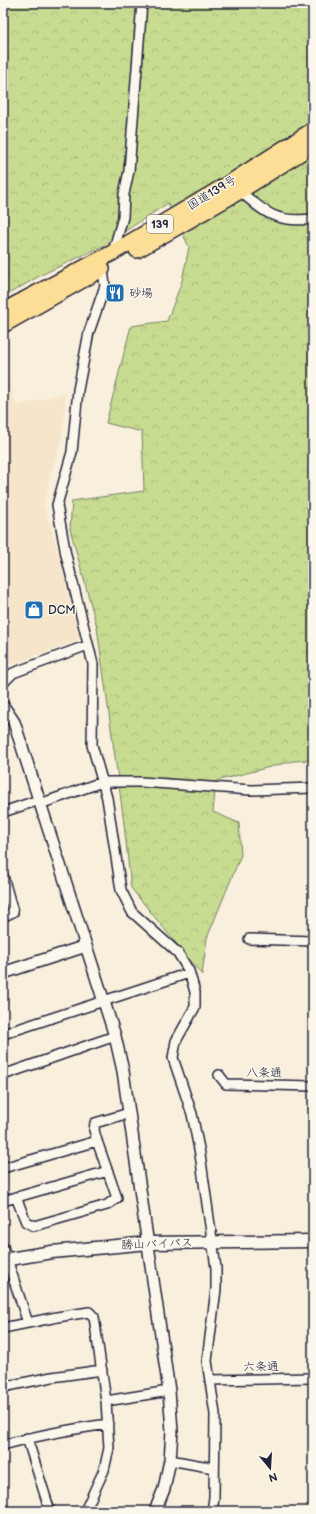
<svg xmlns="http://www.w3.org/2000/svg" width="316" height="1514" font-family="'Balsamiq Sans','Klee One',sans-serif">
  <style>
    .built { fill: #f6e5cb }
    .forest { fill: url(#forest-crowns); stroke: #747f66 }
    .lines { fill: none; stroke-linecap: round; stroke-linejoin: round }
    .minor-casing { stroke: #22223b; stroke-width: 12 }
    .tertiary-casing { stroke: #22223b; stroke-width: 14 }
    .secondary-casing { stroke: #22223b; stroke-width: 15 }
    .trunk-casing { stroke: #22223b; stroke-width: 18 }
    .minor { stroke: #fbf7ec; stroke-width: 9 }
    .tertiary { stroke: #fbf7ec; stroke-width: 11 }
    .secondary { stroke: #fbf7ec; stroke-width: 12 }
    .trunk { stroke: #fcde96; stroke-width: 15 }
    .labels { text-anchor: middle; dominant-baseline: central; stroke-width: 3; stroke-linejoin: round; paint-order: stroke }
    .shield { fill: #fbf7ec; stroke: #636270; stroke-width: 1 }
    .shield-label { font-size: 11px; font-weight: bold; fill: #22223b }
    .street-label { font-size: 12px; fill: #22223b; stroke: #fbf7ec }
    .poi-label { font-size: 12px; fill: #22223b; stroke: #fbf7ec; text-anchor: start }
  </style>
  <defs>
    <pattern id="forest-crowns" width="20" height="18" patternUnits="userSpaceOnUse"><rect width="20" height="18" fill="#c7dc91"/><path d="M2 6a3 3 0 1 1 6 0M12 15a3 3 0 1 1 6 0" fill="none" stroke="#abbc7e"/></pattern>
  </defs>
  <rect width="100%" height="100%" fill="#f9efdd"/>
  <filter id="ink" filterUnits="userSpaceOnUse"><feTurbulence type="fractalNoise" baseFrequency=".025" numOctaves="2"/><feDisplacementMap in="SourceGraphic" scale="8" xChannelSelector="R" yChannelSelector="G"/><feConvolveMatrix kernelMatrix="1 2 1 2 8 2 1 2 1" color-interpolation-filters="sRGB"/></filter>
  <g filter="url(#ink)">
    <!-- built -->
    <path class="built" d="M3,363L16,406L66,393L61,444L50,474L44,505L55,540L80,640L3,667Z"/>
    <!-- forest -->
    <path class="forest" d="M3,3H313V760L293,761L216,781L213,812L239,823L241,855L207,938L202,975L131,888L123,815L97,627L70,529L72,501L144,491L142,432L106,423L131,326L167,321L182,281L189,247L168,203L101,247L43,274L3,297Z"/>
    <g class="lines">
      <defs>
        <path id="minor" d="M240,191C266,214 277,223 313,219
          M113,252L123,217L124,194L129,171L142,3
          M104,266L103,269L105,286L89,332L78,390L72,452L57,505L66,555L93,664L92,745L107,798L121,890L132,912L178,953L189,971L195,992V1007L176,1041L173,1058L192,1114L200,1154L216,1268V1289L207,1361L215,1414L214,1498L212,1511
          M3,683L13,673L88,645
          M40,804L102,782H141L251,790L313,788
          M3,812L39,800
          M3,876L13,912L3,917
          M249,939L313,941
          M3,1034L189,973
          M3,1075L115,1036
          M219,1075L226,1084L313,1086
          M3,1168L97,1141
          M16,1197L26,1222L34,1226L107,1205L117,1198L97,1141L94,1130L95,1123L129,1113
          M3,1201L108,1171
          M3,1247L28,1323
          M3,1328L57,1317L89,1312L94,1317L106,1401L109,1448L104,1470L85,1511
          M210,1380L313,1378
          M3,1387L52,1377L102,1370
          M106,1401L169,1391
          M27,1438L50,1511
          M3,1445C38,1435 72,1429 108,1424
          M170,1460L214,1468"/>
        <path id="tertiary" d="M3,706L14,722L115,1036L123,1071L169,1391L172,1431L170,1460L164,1489L155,1511
          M3,973L86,946"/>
        <path id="secondary" d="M3,1260L52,1252L149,1243L313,1241"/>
        <path id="trunk" d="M137,250L240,191L313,145
          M3,311L112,253L223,187L313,130
          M3,325L102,269"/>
      </defs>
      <!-- minor casing -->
      <use href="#minor" class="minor-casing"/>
      <!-- tertiary casing -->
      <use href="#tertiary" class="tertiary-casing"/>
      <!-- secondary casing -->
      <use href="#secondary" class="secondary-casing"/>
      <!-- trunk casing -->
      <use href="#trunk" class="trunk-casing"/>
      <!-- minor -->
      <use href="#minor" class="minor"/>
      <!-- tertiary -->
      <use href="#tertiary" class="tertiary"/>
      <!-- secondary -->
      <use href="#secondary" class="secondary"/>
      <!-- trunk -->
      <use href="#trunk" class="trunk"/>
    </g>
  </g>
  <!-- icons -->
  <defs>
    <symbol id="restaurant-square" viewBox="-11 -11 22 22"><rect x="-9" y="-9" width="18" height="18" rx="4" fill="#1f6fb2" stroke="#fbf7ec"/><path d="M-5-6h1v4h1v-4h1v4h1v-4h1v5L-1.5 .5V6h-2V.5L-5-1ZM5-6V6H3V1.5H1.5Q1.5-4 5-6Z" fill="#fff"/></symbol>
    <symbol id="shop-square" viewBox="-11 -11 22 22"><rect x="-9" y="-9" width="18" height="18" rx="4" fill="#1f6fb2" stroke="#fbf7ec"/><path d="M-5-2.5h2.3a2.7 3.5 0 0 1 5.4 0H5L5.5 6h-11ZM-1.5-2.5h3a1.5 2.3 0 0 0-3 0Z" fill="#fff"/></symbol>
  </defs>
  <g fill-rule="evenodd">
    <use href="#restaurant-square" x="104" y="282" width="22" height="22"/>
    <use href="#shop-square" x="23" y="599" width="22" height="22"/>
  </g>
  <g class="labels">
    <!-- shield labels -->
    <rect class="shield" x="147" y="215" width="26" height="18" rx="3"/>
    <g class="shield-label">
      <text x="160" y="224">139</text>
    </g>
    <!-- street labels -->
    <g class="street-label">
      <text transform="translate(212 193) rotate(-31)">国道139号</text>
      <text transform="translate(264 1073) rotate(1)">八条通</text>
      <text transform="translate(157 1244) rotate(-2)">勝山バイパス</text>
      <text transform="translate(261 1367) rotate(-1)">六条通</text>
    </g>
    <!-- poi labels -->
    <g class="poi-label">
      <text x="129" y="293">砂場</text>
      <text x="48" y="610">DCM</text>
    </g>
  </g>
  <!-- margin -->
  <rect width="316" height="1514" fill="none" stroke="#fbf7ec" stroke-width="16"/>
  <rect x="8" y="8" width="300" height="1498" fill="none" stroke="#22223b" stroke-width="1.5" filter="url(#ink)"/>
  <!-- north arrow -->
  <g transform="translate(270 1468) rotate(162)" stroke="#fbf7ec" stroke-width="3" paint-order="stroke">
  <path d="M0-3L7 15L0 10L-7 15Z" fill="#22223b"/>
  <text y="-6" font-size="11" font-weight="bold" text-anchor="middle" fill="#22223b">N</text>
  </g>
</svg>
